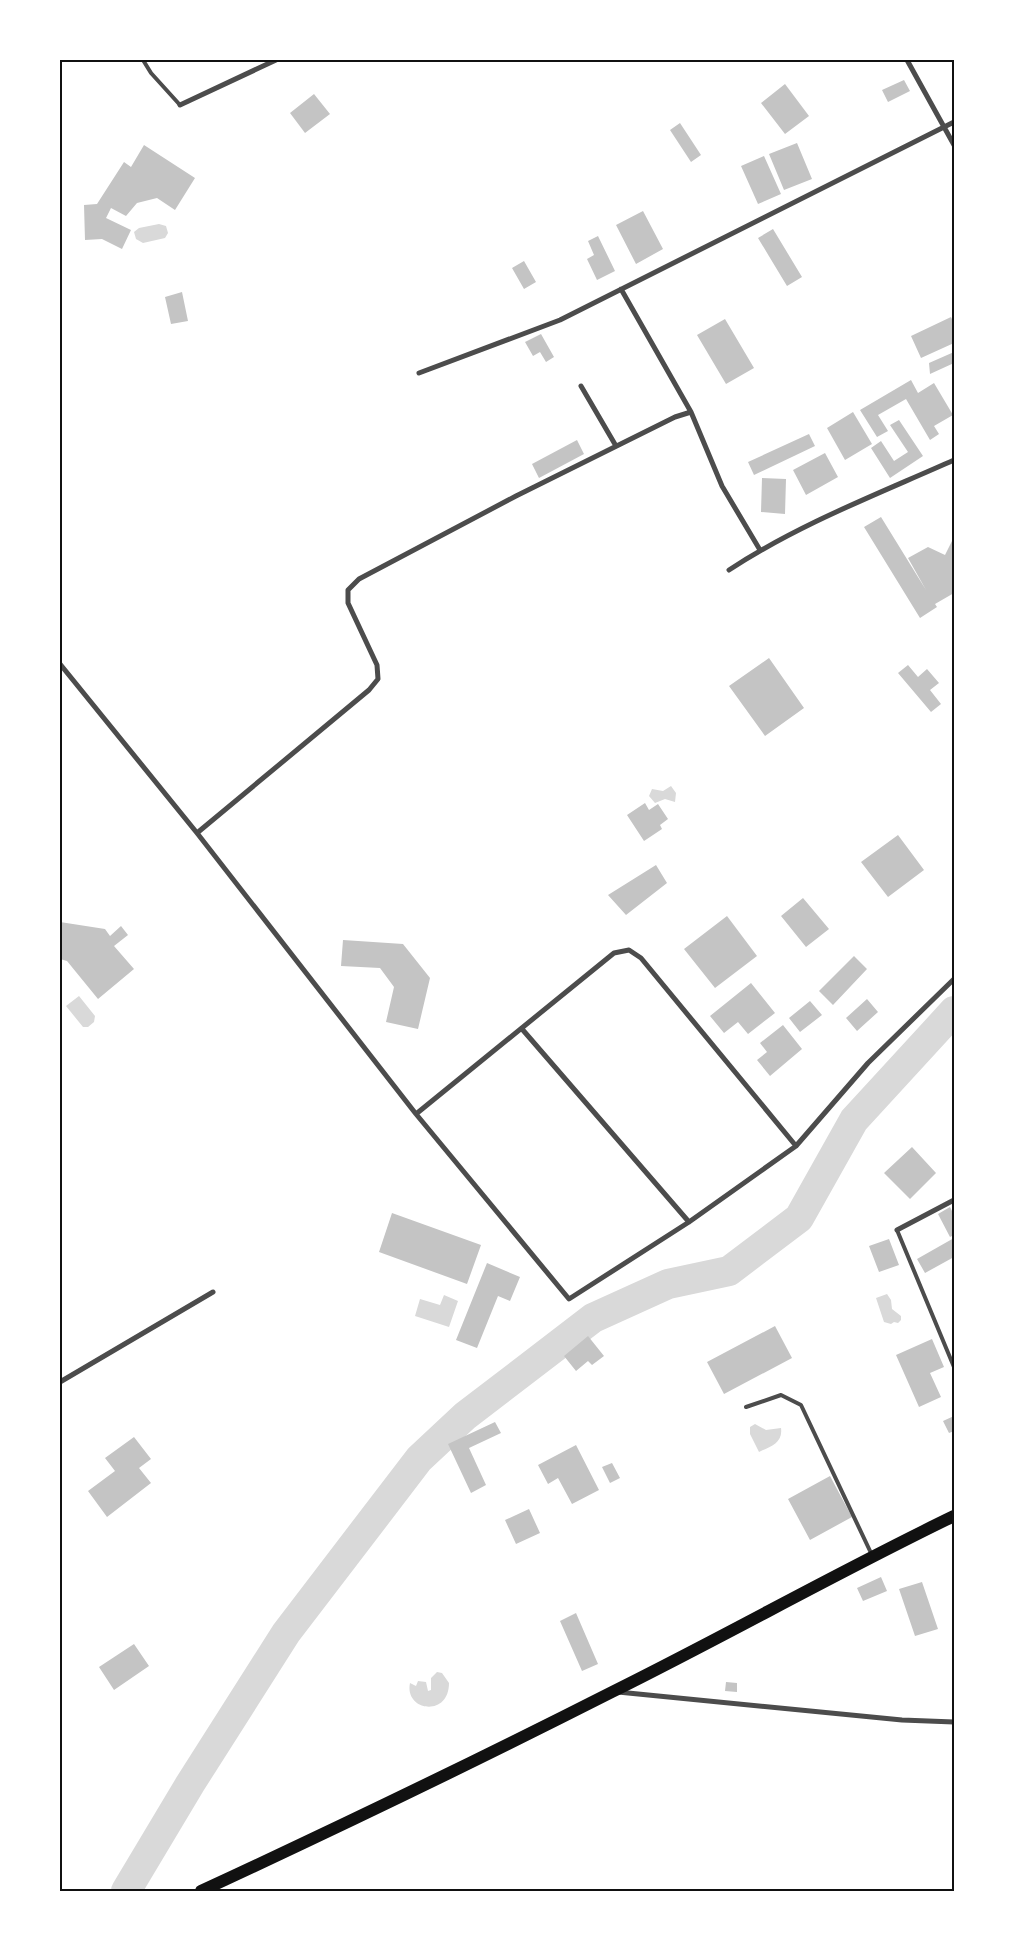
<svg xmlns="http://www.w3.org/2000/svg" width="1014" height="1951" font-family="'Fira Sans',sans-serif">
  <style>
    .water { fill: #d9d9d9 }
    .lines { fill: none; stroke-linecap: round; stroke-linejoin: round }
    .river { stroke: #d9d9d9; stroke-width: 30 }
    .building { fill: #c4c4c4 }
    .service { stroke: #4c4c4c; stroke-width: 4 }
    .minor { stroke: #4c4c4c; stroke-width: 5 }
    .primary { stroke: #111; stroke-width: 12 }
    .neatline { fill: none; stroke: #111; stroke-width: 2 }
  </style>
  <rect width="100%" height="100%" fill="#fff"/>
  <!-- water -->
  <path class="water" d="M159,224L166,226L168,233L165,238L143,243L136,239L134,232L139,228Z
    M671,786L676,793L675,802L665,799L655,803L649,796L652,789L663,791Z
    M79,996L95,1016L94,1022L88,1027H83L66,1006Z
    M887,1294L891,1300L892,1309L901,1316V1320L898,1323L894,1322L891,1324L884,1322L876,1298Z
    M444,1295L458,1301L449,1327L415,1316L420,1299L440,1305Z
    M755,1424L766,1430L781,1428C783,1443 771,1446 759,1452L750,1434V1427Z
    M437,1672L442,1673L449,1683C449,1718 404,1711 410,1683L416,1686L418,1681L426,1682L428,1691L431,1690V1678Z"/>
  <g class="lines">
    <!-- river -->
    <path class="river" d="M126,1891L190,1784L286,1633L419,1459L465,1416L593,1318L668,1284L729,1271L799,1218L854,1120L954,1011"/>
  </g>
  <!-- building -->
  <path class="building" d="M904,80L910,91L888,102L882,90Z
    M785,84L809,116L785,134L761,103Z
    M314,94L330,114L305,133L290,113Z
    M680,123L701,155L691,162L670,130Z
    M797,143L812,179L784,190L769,154Z
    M144,145L195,178L175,210L157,198L137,203L126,216L111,208L106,218L131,230L122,249L102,239L85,240L84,205L97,204L124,162L131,167Z
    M764,156L781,194L758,204L741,166Z
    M643,211L663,249L636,264L616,225Z
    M773,229L802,277L787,286L758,238Z
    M598,236L615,271L597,280L587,259L594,255L588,241Z
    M524,261L536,282L524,289L512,268Z
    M182,292L188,321L171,324L165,297Z
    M951,317L954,323V343L921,358L911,336Z
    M725,319L754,368L726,384L697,335Z
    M541,334L554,357L546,362L540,352L533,356L525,342Z
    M954,352V363L930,374L929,363Z
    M911,380L918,393L934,383L953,415L934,426L939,434L930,440L906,399L878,415L888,431L877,437L860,410Z
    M853,412L872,444L845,460L827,428Z
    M899,420L923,456L890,478L871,448L881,441L894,461L908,452L890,425Z
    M809,434L815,446L754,475L748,462Z
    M577,440L584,454L539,478L532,464Z
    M825,453L838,477L806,495L793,470Z
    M762,478L786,479L785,514L761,512Z
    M881,517L926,590L908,558L928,547L945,555L954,537V593L935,604L937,607L920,618L864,527Z
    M769,658L804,708L765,736L729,686Z
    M908,665L918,677L927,669L939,683L930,690L941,704L931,712L898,673Z
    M645,803L649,810L658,804L668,819L660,825L662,829L644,841L627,815Z
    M898,835L924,870L888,897L861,862Z
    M656,865L667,883L626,915L608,895Z
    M803,898L829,929L806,947L781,916Z
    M727,916L757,956L715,988L684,949Z
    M60,922L105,929L110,936L121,926L128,935L114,946L134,969L98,999L67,961L60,959Z
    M343,940L403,944L430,978L418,1029L386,1022L394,987L380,968L341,966Z
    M854,956L867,969L833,1005L819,991Z
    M751,983L775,1013L748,1034L738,1022L724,1033L710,1016Z
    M867,999L878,1012L857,1031L846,1018Z
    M810,1001L822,1015L800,1032L789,1018Z
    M783,1025L802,1049L770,1076L757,1060L767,1052L760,1043Z
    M912,1147L936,1173L910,1199L884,1173Z
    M950,1207L954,1215V1235L950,1237L938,1214Z
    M392,1213L481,1245L467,1284L379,1252Z
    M954,1238V1257L925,1273L917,1259Z
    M889,1239L899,1265L879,1272L869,1246Z
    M487,1263L520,1277L510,1301L498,1296L477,1348L456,1340Z
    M775,1326L792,1358L724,1394L707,1362Z
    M588,1336L604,1356L592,1365L588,1361L576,1371L564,1356Z
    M932,1339L944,1367L930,1373L941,1397L919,1407L896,1355Z
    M954,1416V1431L949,1433L943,1421Z
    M495,1422L501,1433L469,1448L486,1485L471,1493L448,1444Z
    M134,1437L151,1459L139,1468L151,1483L107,1517L88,1491L115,1471L105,1458Z
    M576,1445L599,1490L572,1504L558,1478L548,1484L538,1465Z
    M612,1463L620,1478L610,1483L602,1467Z
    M830,1476L852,1517L810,1540L788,1499Z
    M529,1509L540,1533L516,1544L505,1520Z
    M881,1577L887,1591L863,1601L857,1588Z
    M922,1582L938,1629L915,1636L899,1589Z
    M576,1613L598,1664L582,1671L560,1621Z
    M134,1644L149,1666L114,1690L99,1667Z
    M726,1682L737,1683V1692L725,1691Z"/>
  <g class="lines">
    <!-- service -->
    <path class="service" d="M143,60L151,73L180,105
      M897,1230L954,1367
      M746,1407L781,1395L801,1405L871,1553"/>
    <!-- minor -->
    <path class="minor" d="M907,60L954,145
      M180,105L276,60
      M621,289L691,412L722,486L760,550
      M419,373L560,320L954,122
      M581,386L616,446
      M729,570C799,524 878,494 954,460
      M60,664L197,833L416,1114L569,1299L689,1222L796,1146L868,1063L954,979
      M197,833L369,690L378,679L377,665L348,603V590L359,579L516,496L675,417L691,412
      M522,1029L689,1222
      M416,1114L614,953L629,950L641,958L796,1146
      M897,1230L954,1200
      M60,1382L213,1292
      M618,1692L902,1720L954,1722"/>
    <!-- primary -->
    <path class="primary" d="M201,1891C339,1827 476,1761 612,1692C727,1635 838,1572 954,1516"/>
  </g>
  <!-- border -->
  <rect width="1014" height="1951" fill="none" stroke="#ffffff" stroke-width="122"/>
  <rect x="61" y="61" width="892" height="1829" class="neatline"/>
</svg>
